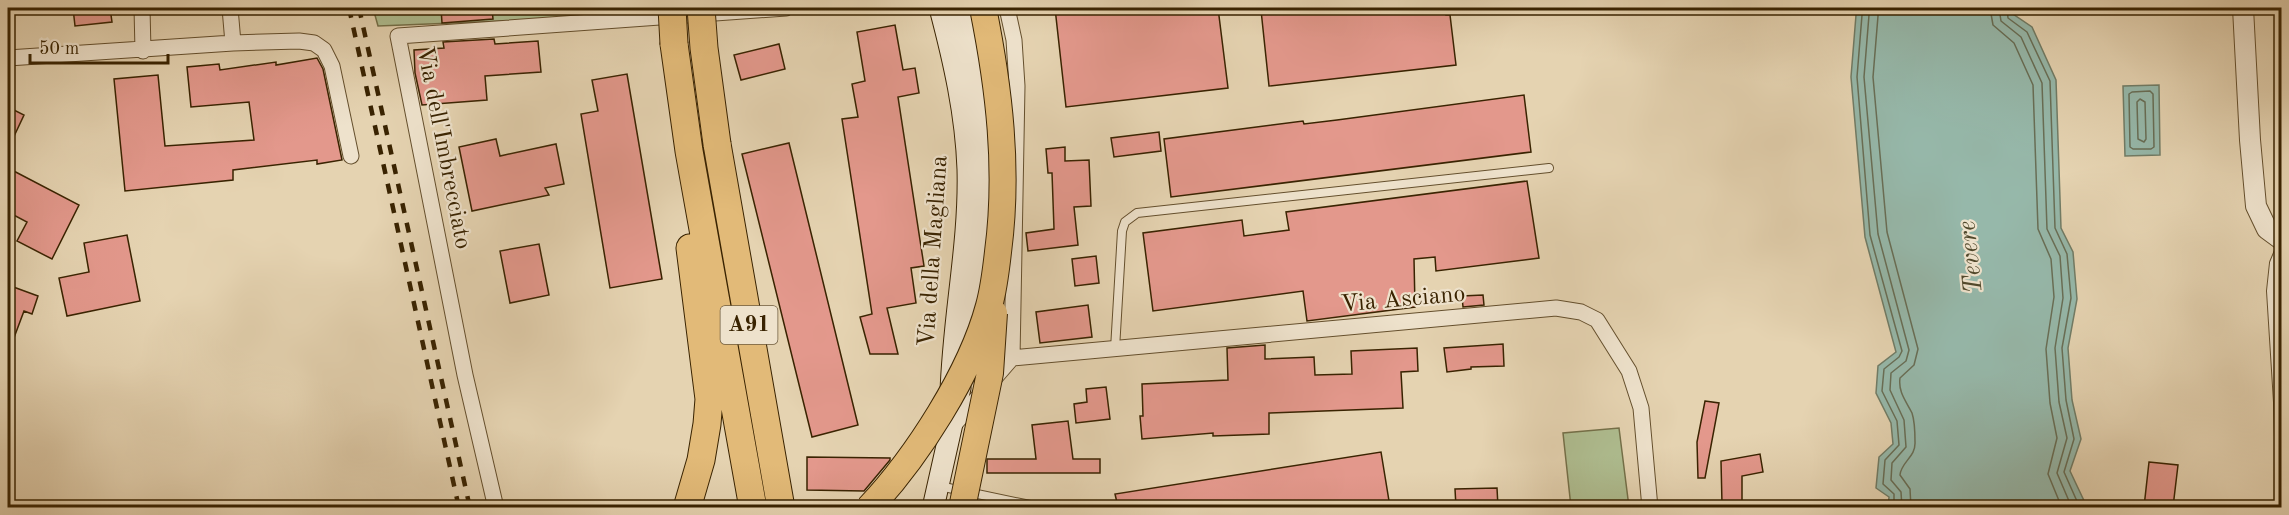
<svg xmlns="http://www.w3.org/2000/svg" width="2289" height="515" font-family="'Old Standard TT',serif">
  <style>
    .green { fill: #afbe91; stroke: #747049; stroke-width: 1.5 }
    .water { fill: #96b8aa; stroke: #717c66; stroke-width: 1.5 }
    .lines { fill: none; stroke-linecap: round; stroke-linejoin: round }
    .shore { stroke: #686e56; stroke-width: 1.5 }
    .building { fill: #e3988c; stroke: #392301; stroke-width: 1.5 }
    .service-casing { stroke: #644f2d; stroke-width: 10 }
    .minor-casing { stroke: #644f2d; stroke-width: 17 }
    .tertiary-casing { stroke: #644f2d; stroke-width: 22 }
    .secondary-casing { stroke: #392301; stroke-width: 23 }
    .motorway-casing { stroke: #392301; stroke-width: 29 }
    .service { stroke: #eee2cc; stroke-width: 8 }
    .minor { stroke: #eee2cc; stroke-width: 15 }
    .tertiary { stroke: #eee2cc; stroke-width: 20 }
    .secondary { stroke: #eee2cc; stroke-width: 21 }
    .motorway { stroke: #e2ba78; stroke-width: 27 }
    .rail { stroke: #392301; stroke-width: 4.5; stroke-dasharray: 10 10; stroke-linecap: butt }
    .trunk-bridge-casing { stroke: #392301; stroke-width: 28; stroke-linecap: butt }
    .motorway-bridge-casing { stroke: #392301; stroke-width: 29; stroke-linecap: butt }
    .trunk-bridge { stroke: #e2ba78; stroke-width: 26 }
    .motorway-bridge { stroke: #e2ba78; stroke-width: 27 }
    .labels { text-anchor: middle; dominant-baseline: central; stroke-width: 4.5; stroke-linejoin: round; paint-order: stroke }
    .shield { fill: #eee2cc; stroke: #6f5c3e; stroke-width: 1.5 }
    .shield-label { font-size: 22px; font-weight: bold; fill: #392301 }
    .street-label { font-size: 24px; fill: #392301; stroke: #eee2cc }
    .water-label { font-size: 26px; font-style: italic; fill: #50482b; stroke: #eee2cc }
  </style>
  <rect width="100%" height="100%" fill="#e5d3b1"/>
  <filter id="stains"><feTurbulence type="fractalNoise" baseFrequency=".00333" numOctaves="4"/><feColorMatrix values="0 0 0 0 .2 0 0 0 0 .09 0 0 0 0 .02 0 0 0 .5 -.17"/></filter>
  <radialGradient id="worn" r=".72"><stop offset=".6" stop-color="#630" stop-opacity="0"/><stop offset="1" stop-color="#630" stop-opacity=".3"/></radialGradient>
  <!-- green -->
  <path class="green" d="M373,8H643L532,20L378,26Z
    M1619,428L1629,507H1571L1563,433Z"/>
  <!-- water -->
  <path class="water" d="M1852,8H2012L2013,14L2032,27L2056,80L2061,228L2073,252L2077,299L2068,348L2072,400L2081,439L2070,471L2087,507H1888L1889,497L1876,488L1879,457L1893,444L1891,423L1876,393L1878,366L1896,352L1865,237L1851,77L1856,15Z
    M2159,85L2160,155L2125,156L2123,86Z"/>
  <g class="lines">
    <!-- shore -->
    <path class="shore" d="M1859,8L1862,15L1857,77L1870,235L1902,351L1899,357L1884,369L1882,391L1897,421L1899,445L1885,460L1883,484L1894,494V508
      M1867,8L1869,15L1864,77L1878,234L1909,350L1906,361L1891,373L1890,390L1904,420L1906,447L1892,463L1891,480L1901,492L1902,508
      M1877,8L1878,16L1873,77L1887,232L1918,349L1914,365L1900,378C1898,392 1906,401 1912,413C1915,422 1915,433 1915,442C1916,457 1901,462 1900,475L1910,489L1911,508
      M1990,8L1993,25L2014,43L2033,85L2038,229L2051,259L2054,297L2046,349L2050,403L2057,438L2048,474L2062,508
      M1999,8L2001,21L2021,37L2042,83L2047,229L2060,256L2063,298L2055,348L2059,402L2067,438L2057,473L2072,508
      M2007,8L2008,18L2027,32L2050,81L2055,228L2067,254L2071,298L2062,348L2066,400L2074,439L2064,472L2080,508
      M2150,91L2153,94L2154,147L2151,149H2133L2130,147L2129,94L2132,92Z
      M2140,99L2145,102L2146,139L2144,142L2138,139L2137,102Z"/>
  </g>
  <!-- building -->
  <path class="building" d="M73,8H110L112,22L75,26Z
    M441,8H492L493,19L442,23Z
    M1055,8H1218L1228,88L1066,107Z
    M1281,8H1446V15H1450L1456,65L1269,86L1261,10Z
    M895,25L903,70L915,68L919,93L898,97L924,266L911,268L916,303L887,308L898,354H870L860,317L872,314L842,119L858,117L852,84L865,81L857,32Z
    M494,39L495,44L538,41L541,72L485,76L487,100L422,105L415,73L414,50L444,48L443,42Z
    M779,44L785,69L741,80L734,55Z
    M317,58L323,69L342,160L317,164V160L233,170V180L125,191L114,79L158,75L165,146L254,140L249,102L191,107L187,67L219,64L220,70L276,62V65Z
    M627,74L662,279L610,288L581,114L598,111L592,80Z
    M1524,95L1531,152L1171,197L1164,139L1303,121L1304,124L1337,120Z
    M8,107L24,115L8,149Z
    M1159,132L1161,151L1114,157L1111,138Z
    M496,139L500,156L556,144L564,184L545,188L549,195L472,211L459,147Z
    M789,143L858,425L812,437L742,154Z
    M1065,147V161L1089,160L1091,206L1074,207L1078,245L1028,251L1026,233L1054,229L1052,173H1048L1046,149Z
    M8,168L79,205L52,259L17,241L27,222L8,212Z
    M1527,181L1539,258L1436,271L1435,257L1414,259L1415,307L1307,321L1303,291L1153,311L1143,233L1242,220L1244,236L1289,230L1286,212Z
    M127,235L140,301L67,316L59,278L89,272L84,243Z
    M539,244L549,295L510,303L500,251Z
    M1096,256L1099,283L1075,286L1072,259Z
    M8,285L38,296L32,314L24,311L9,351Z
    M1483,295L1484,305L1463,307L1462,296Z
    M1088,305L1092,337L1040,343L1036,312Z
    M1503,344L1504,366L1471,367V369L1447,372L1444,348Z
    M1265,345V359L1314,357L1315,375L1352,374L1351,351L1417,348L1418,371L1401,372L1403,408L1269,413V434L1213,436V433L1142,439L1140,416H1143L1142,384L1228,380L1227,348Z
    M1106,387L1110,419L1076,423L1074,404L1087,402L1086,389Z
    M1705,401L1719,403L1705,478H1698L1697,442Z
    M1068,421L1073,459H1100V473H987V459H1036L1032,425Z
    M1381,452L1390,507H1118L1115,494Z
    M1760,454L1763,472L1742,476V503L1722,504L1721,461Z
    M807,457L890,458V460L864,491L807,490Z
    M2149,462L2178,465L2173,507H2144Z
    M1497,488L1498,507H1456L1455,489Z"/>
  <g class="lines">
    <defs>
      <path id="service" d="M1115,349L1122,231L1125,222L1137,213L1549,168
        M939,486L1030,505
        M2281,508L2278,402L2271,291L2274,263L2282,244"/>
      <path id="minor" d="M230,8L233,43
        M143,51L142,8H147
        M8,58L233,43L299,41L314,43L324,50L332,66L351,156
        M1012,358L1556,308L1581,312L1597,320L1629,371L1641,408L1650,508
        M953,426L1012,358L1017,86L1014,40L1007,8
        M496,508L465,375L398,36L786,8"/>
      <path id="tertiary" d="M2243,8L2250,140L2256,206L2267,229L2282,240"/>
      <path id="secondary" d="M940,8C954,61 966,114 968,169C970,244 953,318 951,393
        M961,8C989,120 993,210 973,325
        M933,508L960,388"/>
      <path id="motorway" d="M674,44L689,151L753,508
        M717,144L781,508
        M687,508L701,460L707,424L709,399L690,248"/>
    </defs>
    <!-- service casing -->
    <use href="#service" class="service-casing"/>
    <!-- minor casing -->
    <use href="#minor" class="minor-casing"/>
    <!-- tertiary casing -->
    <use href="#tertiary" class="tertiary-casing"/>
    <!-- secondary casing -->
    <use href="#secondary" class="secondary-casing"/>
    <!-- motorway casing -->
    <use href="#motorway" class="motorway-casing"/>
    <!-- service -->
    <use href="#service" class="service"/>
    <!-- minor -->
    <use href="#minor" class="minor"/>
    <!-- tertiary -->
    <use href="#tertiary" class="tertiary"/>
    <!-- secondary -->
    <use href="#secondary" class="secondary"/>
    <!-- motorway -->
    <use href="#motorway" class="motorway"/>
    <!-- rail -->
    <path class="rail" d="M349,8L459,508
      M359,8L470,508"/>
    <defs>
      <path id="trunk-bridge" d="M869,508C917,457 971,373 989,306C994,288 996,270 998,252C1009,169 999,88 983,8
        M962,508L990,373L994,313"/>
      <path id="motorway-bridge" d="M672,8L674,44
        M701,8L704,48L717,144"/>
    </defs>
    <!-- trunk-bridge casing -->
    <use href="#trunk-bridge" class="trunk-bridge-casing"/>
    <!-- motorway-bridge casing -->
    <use href="#motorway-bridge" class="motorway-bridge-casing"/>
    <!-- trunk-bridge -->
    <use href="#trunk-bridge" class="trunk-bridge"/>
    <!-- motorway-bridge -->
    <use href="#motorway-bridge" class="motorway-bridge"/>
  </g>
  <g class="labels">
    <!-- shield labels -->
    <rect class="shield" x="720.5" y="306" width="57" height="38" rx="4.5"/>
    <g class="shield-label">
      <text x="749" y="325">A91</text>
    </g>
    <!-- street labels -->
    <g class="street-label">
      <text transform="translate(443 148) rotate(79)">Via dell'Imbrecciato</text>
      <text transform="translate(934 251) rotate(-86)">Via della Magliana</text>
      <text transform="translate(1403 300) rotate(-5)">Via Asciano</text>
    </g>
    <!-- water labels -->
    <g class="water-label">
      <text transform="translate(1971 257) rotate(-96)">Tevere</text>
    </g>
  </g>
  <!-- margin -->
  <rect width="2289" height="515" fill="none" stroke="#e5d3b1" stroke-width="30"/>
  <rect x="9" y="9" width="2271" height="497" fill="none" stroke="#392301" stroke-width="3"/>
  <rect x="15" y="15" width="2259" height="485" fill="none" stroke="#392301" stroke-width="1.5"/>
  <!-- scale -->
  <path d="M30 54v9h138v-9" fill="none" stroke="#392301" stroke-width="3"/>
  <text x="39" y="54" font-size="18" fill="#392301" stroke="#eee2cc" stroke-width="4.5" paint-order="stroke">50 m</text>
  <rect width="100%" height="100%" filter="url(#stains)"/>
  <rect width="100%" height="100%" fill="url(#worn)"/>
</svg>
